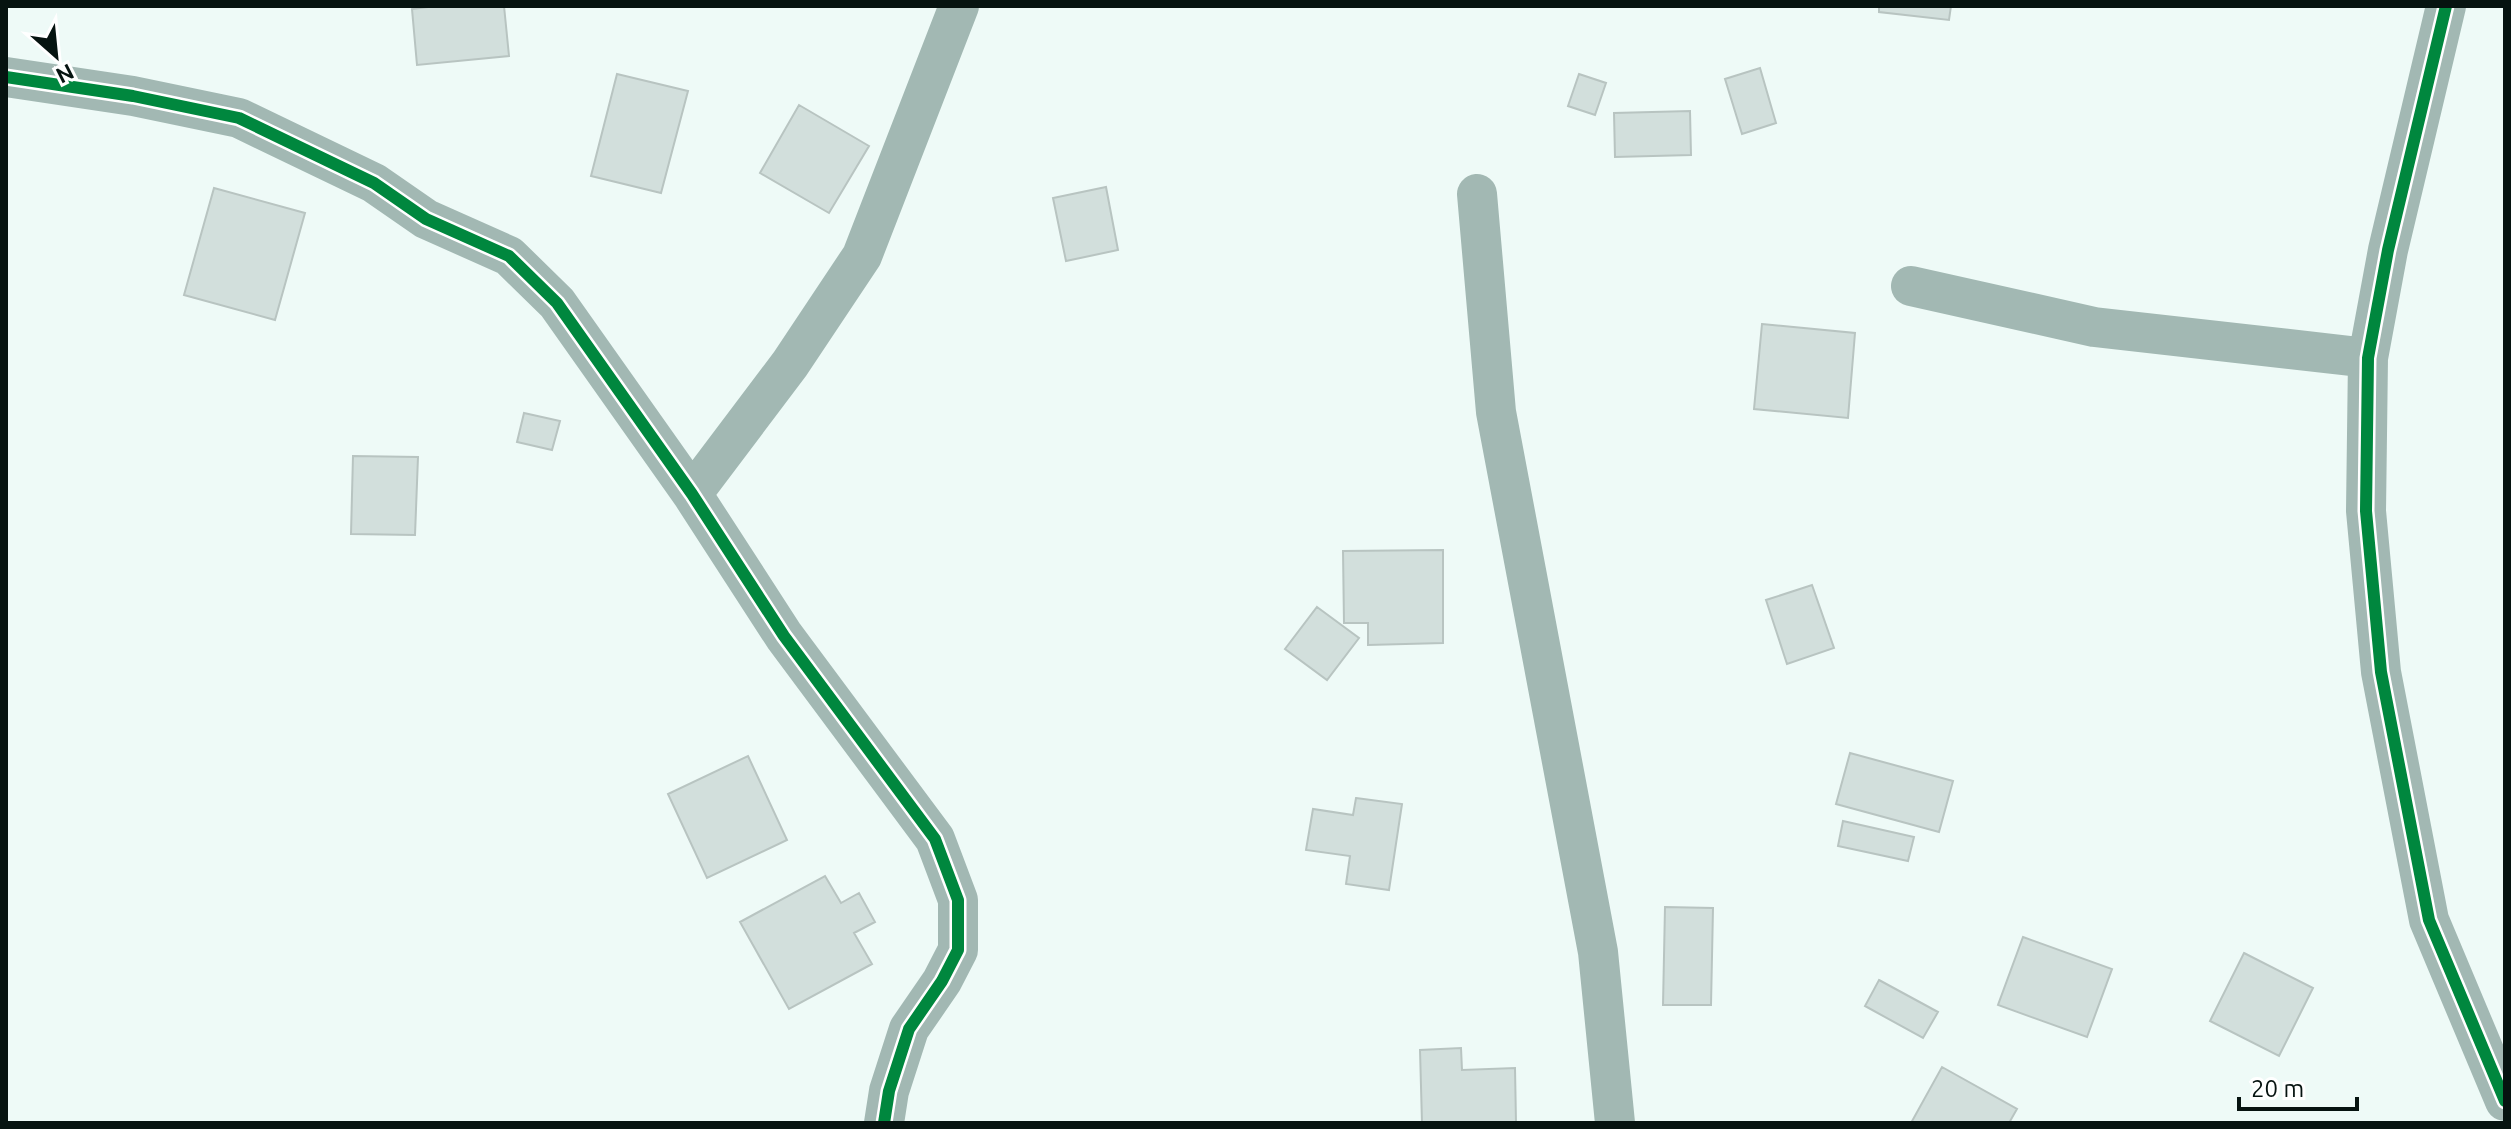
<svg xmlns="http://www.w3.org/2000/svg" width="2511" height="1129" font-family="Ubuntu,sans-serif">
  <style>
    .building { fill: #d2dfdc; stroke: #b8c4c1; stroke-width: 2 }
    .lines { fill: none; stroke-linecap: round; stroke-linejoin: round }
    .street { stroke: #a2b8b3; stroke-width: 40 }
    .cycleway-casing { stroke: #fff; stroke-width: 17 }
    .cycleway { stroke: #00873e; stroke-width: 12 }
  </style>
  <rect width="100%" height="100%" fill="#eefaf7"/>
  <!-- building -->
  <path class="building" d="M436,6H504L509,56L417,65L412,9Z
    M1879,6H1951L1949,20L1879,12Z
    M1760,68L1776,123L1742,134L1725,79Z
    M617,74L688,91L661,193L591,176Z
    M1579,74L1606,83L1595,115L1568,106Z
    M799,105L869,146L829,213L760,173Z
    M1690,111L1691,155L1615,157L1614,113Z
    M1106,187L1118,250L1066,261L1053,198Z
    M214,188L305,213L275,320L184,295Z
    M1762,324L1855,333L1848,418L1754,409Z
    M524,413L560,421L552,450L517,442Z
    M353,456L418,457L415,535L351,534Z
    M1443,550V643L1368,645V623H1344L1343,551Z
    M1812,585L1834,648L1787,664L1766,600Z
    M1317,607L1359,638L1327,680L1285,649Z
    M1850,753L1953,781L1939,832L1836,804Z
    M748,756L787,840L707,878L668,794Z
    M1356,798L1402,804L1389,890L1346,884L1350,856L1306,850L1313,809L1353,815Z
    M1843,821L1914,837L1908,861L1838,846Z
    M825,876L841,903L859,893L875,922L854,933L872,964L789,1009L740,922Z
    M1665,907L1713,908L1711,1005H1663Z
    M2023,937L2112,969L2087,1037L1998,1005Z
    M2244,953L2313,988L2279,1056L2210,1021Z
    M1879,980L1938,1012L1923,1038L1865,1006Z
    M1461,1048L1462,1070L1515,1068L1516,1123H1422L1420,1050Z
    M1942,1067L2017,1109L2009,1123H1911Z"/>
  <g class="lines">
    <!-- street -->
    <path class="street" d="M2446,6L2388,250L2368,358L2366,511L2381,672L2429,920L2505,1101
      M6,77L133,96L239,118L374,183L426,219L509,256L557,303L692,494L784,636L935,839L958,900V950L942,981L909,1029L889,1091L884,1123
      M1477,194L1496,412L1598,952L1615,1123
      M1911,286L2094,327L2368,358
      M692,494L790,364L862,256L959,6"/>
    <defs>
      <path id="cycleway" d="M2446,6L2388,250L2368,358L2366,511L2381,672L2429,920L2505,1101
        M6,77L133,96L239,118L374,183L426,219L509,256L557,303L692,494L784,636L935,839L958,900V950L942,981L909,1029L889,1091L884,1123"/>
    </defs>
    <!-- cycleway casing -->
    <use href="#cycleway" class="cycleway-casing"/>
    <!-- cycleway -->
    <use href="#cycleway" class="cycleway"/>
  </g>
  <!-- border -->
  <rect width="2511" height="1129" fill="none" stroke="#061310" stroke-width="16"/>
  <!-- north arrow -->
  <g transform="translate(56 56) rotate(153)" stroke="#ffffff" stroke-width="6" paint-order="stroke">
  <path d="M0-6L14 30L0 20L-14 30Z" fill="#061310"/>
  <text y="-12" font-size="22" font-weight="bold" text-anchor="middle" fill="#061310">N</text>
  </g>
  <!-- scale -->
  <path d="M2239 1097v12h118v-12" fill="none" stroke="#061310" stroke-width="4"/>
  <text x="2251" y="1097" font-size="24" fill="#061310" stroke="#ffffff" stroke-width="6" paint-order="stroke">20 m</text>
</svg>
